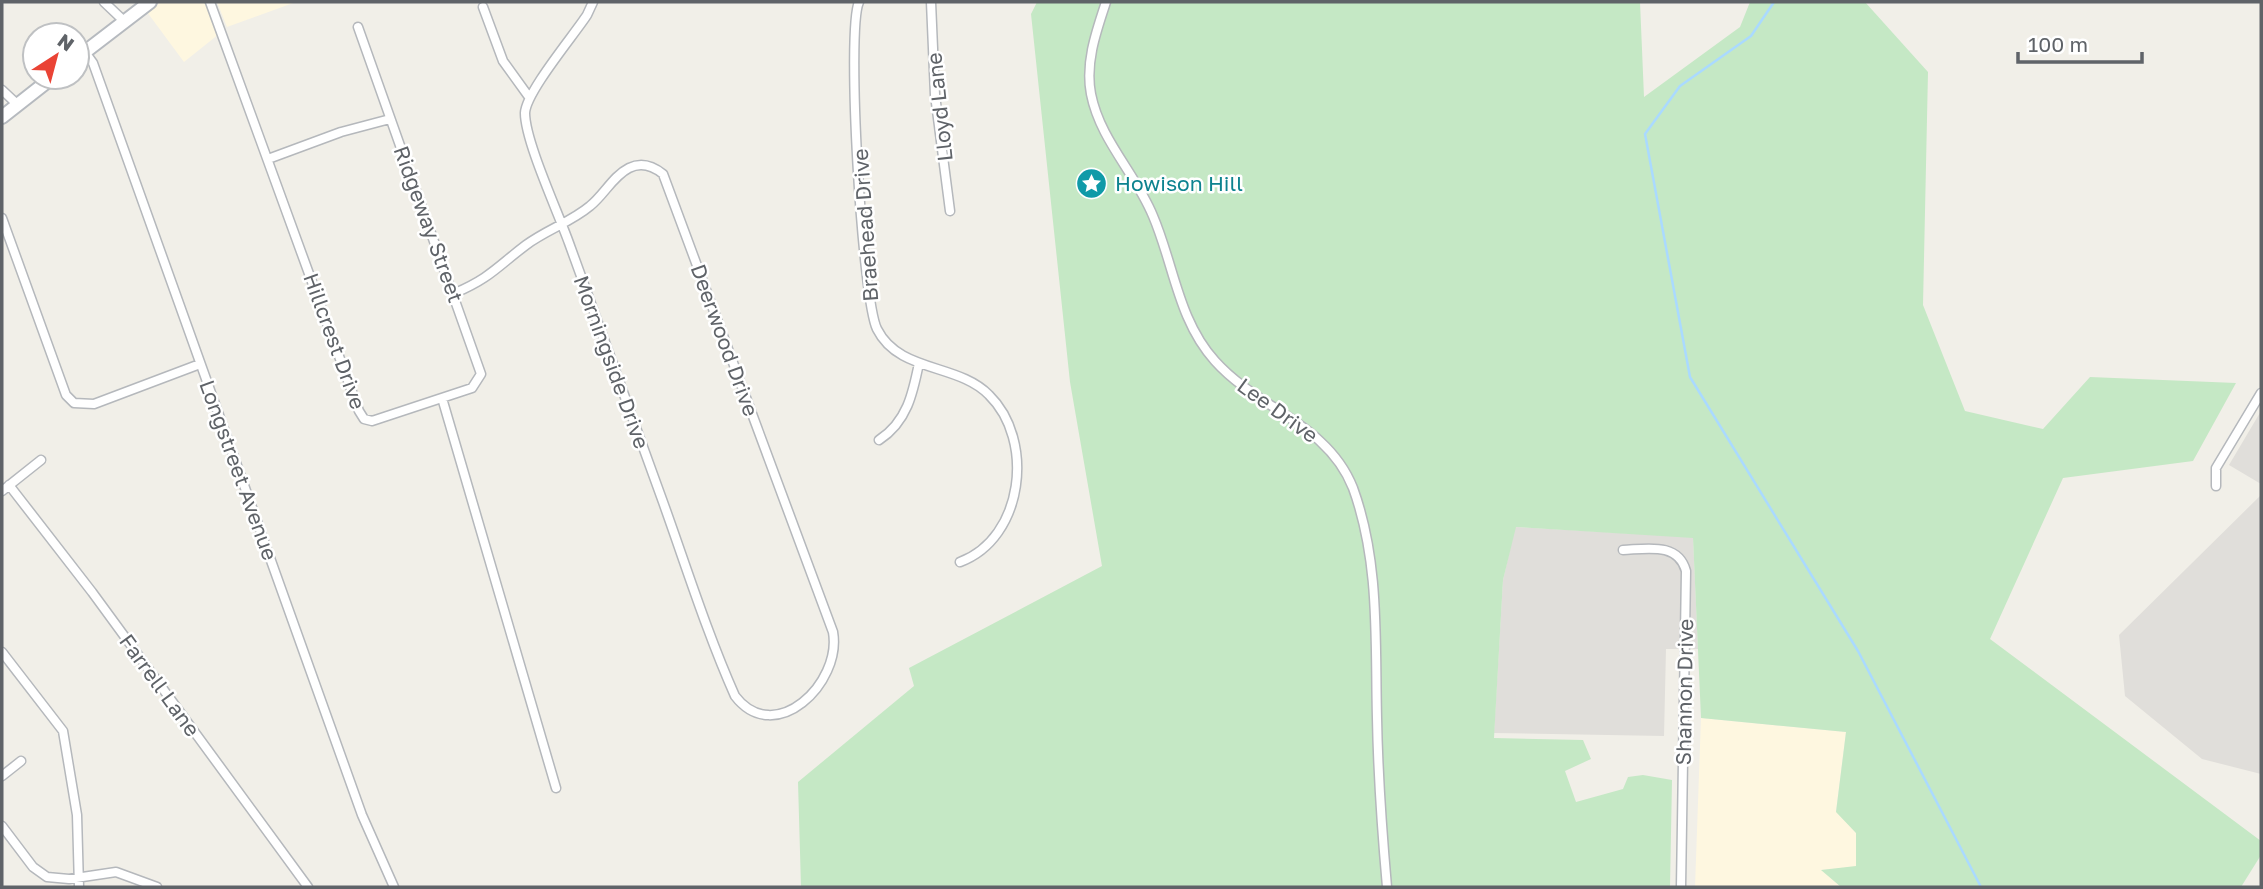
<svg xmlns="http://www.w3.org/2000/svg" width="2263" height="889" font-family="'Golos Text',sans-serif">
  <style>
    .commercial { fill: #fef7e0 }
    .industrial { fill: #e0deda }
    .green { fill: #c5e8c5 }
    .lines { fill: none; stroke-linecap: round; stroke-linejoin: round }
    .stream { stroke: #aadaff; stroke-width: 2.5 }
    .minor-casing { stroke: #b5b8bc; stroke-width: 11 }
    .secondary-casing { stroke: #b6babf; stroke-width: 16 }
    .minor { stroke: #fff; stroke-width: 8 }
    .secondary { stroke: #fff; stroke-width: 12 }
    .labels { text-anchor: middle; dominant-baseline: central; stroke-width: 5; stroke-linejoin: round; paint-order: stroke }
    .street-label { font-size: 21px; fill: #5f6368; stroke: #fff }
    .culture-label { font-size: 21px; fill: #0d838f; stroke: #fff; text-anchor: start }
  </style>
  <rect width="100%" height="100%" fill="#f1efe8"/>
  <!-- commercial -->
  <path class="commercial" d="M161,2H207L219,34L184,62L147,12Z
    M217,2H296L227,27Z
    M1701,718L1846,732L1836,811L1856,833V867L1822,870L1841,887H1695Z"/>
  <!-- industrial -->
  <path class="industrial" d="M2261,411V484L2229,465Z
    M2261,495V774L2202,759L2125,696L2119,635Z
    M1515,527L1693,537L1698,649H1666L1664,736L1494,733L1503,580Z"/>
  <!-- green -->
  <path class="green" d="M1037,2H1640L1644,97L1740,27L1750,2H1865L1928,72L1923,305L1965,411L2043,429L2090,377L2236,383L2193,461L2063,478L1990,639L2261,841V855L2241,887H1841L1821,870L1856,866V833L1836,812L1846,732L1701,718L1693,538L1516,527L1503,580L1494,738L1583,740L1591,759L1565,771L1576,802L1623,789L1628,777L1643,775L1672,780L1670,887H801L798,782L914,686L909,668L1102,566L1070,382L1031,14Z"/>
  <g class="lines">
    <!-- stream -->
    <path class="stream" d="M1774,2L1751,36L1680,86L1645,134L1690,377L1858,651L1981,887"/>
    <defs>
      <path id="minor" d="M104,2L124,21
        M210,2L359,411L364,419L372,421L472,388L481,374L358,27
        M859,2C846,30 862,298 877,329C899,373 958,363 989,395C1035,440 1024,538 960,562
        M931,2L935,95L950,211
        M1106,2C1096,32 1085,63 1091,94C1100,140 1136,174 1153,216C1174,265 1178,320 1215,361C1258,409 1328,424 1353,488C1380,562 1375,641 1377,718C1378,775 1382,831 1387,887
        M483,7L503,61L529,97
        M85,52L93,63L362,815L394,887
        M2,90L18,105
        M268,159L341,132L390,119
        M2,218L66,395L74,403L94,404L200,364
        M455,293C490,278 497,267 526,245C546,230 571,222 590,206C604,195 613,176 629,168C641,162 653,166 663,174L833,632C842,683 775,748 735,696C707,633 686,566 663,502C632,416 600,330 569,243C558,212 525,141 525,113C526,92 574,35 587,15L593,2
        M442,398L556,788
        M879,440C907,422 913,393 919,363
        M9,485L92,592L308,887
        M2216,486V468L2261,393
        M2,491L41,460
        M1623,550C1647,549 1678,542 1686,571L1681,887
        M2,652L63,731L77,815L79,887
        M2,776L21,761
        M2,826L33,867L47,877L69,879L116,872L157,887"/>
      <path id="secondary" d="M77,58L150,2
        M2,117L53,77"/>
    </defs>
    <!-- minor casing -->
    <use href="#minor" class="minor-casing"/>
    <!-- secondary casing -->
    <use href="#secondary" class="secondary-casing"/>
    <!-- minor -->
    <use href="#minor" class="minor"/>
    <!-- secondary -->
    <use href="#secondary" class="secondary"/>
  </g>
  <!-- icons -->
  <defs>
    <symbol id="sight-disc" viewBox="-11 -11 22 22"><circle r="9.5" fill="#0f9aa8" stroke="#fff"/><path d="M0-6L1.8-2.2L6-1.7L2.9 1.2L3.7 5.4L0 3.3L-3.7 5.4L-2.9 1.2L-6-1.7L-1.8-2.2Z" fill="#fff"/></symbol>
  </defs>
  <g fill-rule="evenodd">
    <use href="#sight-disc" x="1074" y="166" width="35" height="35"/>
  </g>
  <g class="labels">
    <!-- street labels -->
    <g class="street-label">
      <text transform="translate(939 107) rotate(-96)">Lloyd Lane</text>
      <text transform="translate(429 224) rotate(70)">Ridgeway Street</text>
      <text transform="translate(865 225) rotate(-94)">Braehead Drive</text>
      <text transform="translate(725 340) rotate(70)">Deerwood Drive</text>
      <text transform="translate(335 341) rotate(70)">Hillcrest Drive</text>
      <text transform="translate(612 362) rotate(70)">Morningside Drive</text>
      <text transform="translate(1278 410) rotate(36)">Lee Drive</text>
      <text transform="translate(239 470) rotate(70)">Longstreet Avenue</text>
      <text transform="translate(160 685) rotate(54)">Farrell Lane</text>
      <text transform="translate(1684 692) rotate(-89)">Shannon Drive</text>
    </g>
    <!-- culture labels -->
    <g class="culture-label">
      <text x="1115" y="183">Howison Hill</text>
    </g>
  </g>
  <!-- border -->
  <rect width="2263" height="889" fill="none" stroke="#5f6368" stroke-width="7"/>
  <!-- north arrow -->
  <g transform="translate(56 56) rotate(36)"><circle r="33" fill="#ffffff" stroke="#bfc1c3" stroke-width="2"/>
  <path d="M0-5L12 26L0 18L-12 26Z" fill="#ea4335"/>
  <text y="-10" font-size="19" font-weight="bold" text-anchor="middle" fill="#5f6368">N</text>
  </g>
  <!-- scale -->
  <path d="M2018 52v10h124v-10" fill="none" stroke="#5f6368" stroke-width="3.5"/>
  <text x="2028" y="52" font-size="21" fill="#5f6368" stroke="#ffffff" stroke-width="5" paint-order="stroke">100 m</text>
</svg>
